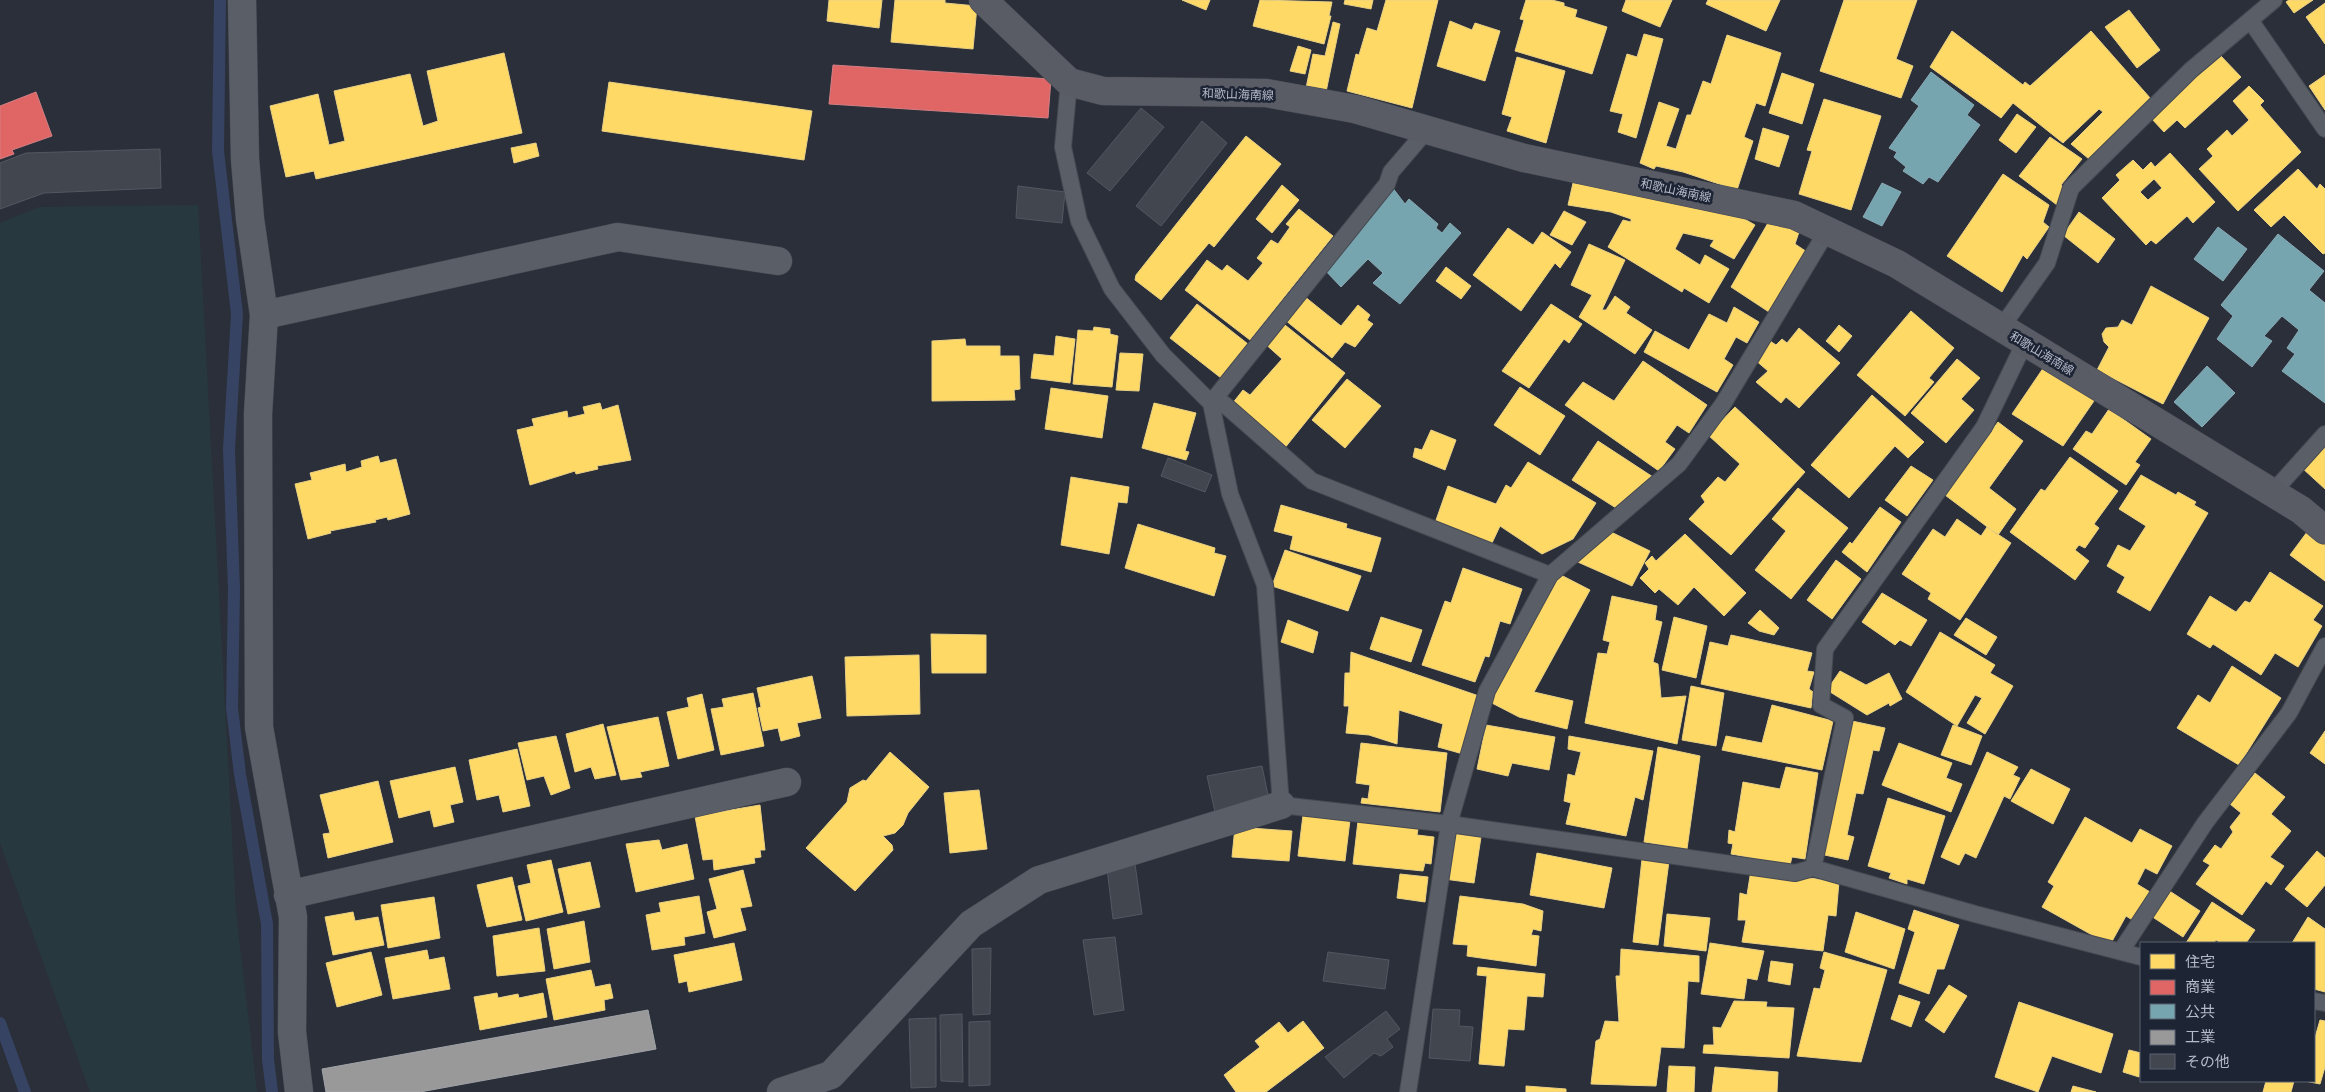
<svg xmlns="http://www.w3.org/2000/svg" width="2325" height="1092" font-family="Poppins,'Noto Sans JP',sans-serif">
  <style>
    .green { fill: #27393f }
    .homes { fill: #ffd966; stroke: #e9d084; fill-rule: evenodd }
    .shops { fill: #e06666; stroke: #d37f84 }
    .public { fill: #76a5af; stroke: #89abb7 }
    .industry { fill: #999; stroke: #a1a3a8 }
    .lines { fill: none; stroke-linecap: round; stroke-linejoin: round }
    .stream { stroke: #374362; stroke-width: 12 }
    .building { fill: #42464e; stroke: #525761 }
    .lane-casing { stroke: #464a52; stroke-width: 18 }
    .street-casing { stroke: #464a52; stroke-width: 29 }
    .secondary-casing { stroke: #464a52; stroke-width: 29 }
    .lane { stroke: #5a5e67; stroke-width: 16 }
    .street { stroke: #5a5e67; stroke-width: 28 }
    .secondary { stroke: #595c65; stroke-width: 28 }
    .labels { text-anchor: middle; dominant-baseline: central; stroke-width: 5; stroke-linejoin: round; paint-order: stroke }
    .street-label { font-size: 12px; fill: #b5baca; stroke: #1d2434 }
  </style>
  <rect width="100%" height="100%" fill="#2a2f39"/>
  <!-- green -->
  <path class="green" d="M198,205L236,912L257,1092H90L0,843V223L39,207Z"/>
  <!-- homes -->
  <path class="homes" d="M829,0H882L879,28L827,21Z
    M895,0H945V3L977,6L973,49L891,42Z
    M1182,0H1210L1206,10Z
    M1260,0L1332,2L1329,16H1331L1324,44L1253,26Z
    M1345,0H1373L1371,9L1344,4Z
    M1386,0H1438L1412,108L1347,91L1356,54L1359,55L1367,28L1377,31Z
    M1526,0H1552L1564,3V6L1577,10L1575,17L1607,27L1592,74L1515,51L1524,20L1520,19Z
    M1626,0H1672L1660,27L1622,11Z
    M1708,0H1780L1766,31L1706,4Z
    M1844,0H1917L1896,59L1913,66L1901,98L1820,71Z
    M2289,0H2313L2294,13L2286,2Z
    M2325,3V44L2306,17Z
    M2129,10L2160,50L2137,68L2105,27Z
    M1450,21L1472,30L1475,23L1500,31L1485,81L1437,66Z
    M1333,22L1340,24L1326,92L1306,88L1313,54L1325,56Z
    M1952,31L2023,85L2025,82L2030,86L2091,31L2151,99L2089,159L2071,144L2103,112L2099,109L2063,143L2013,103L2001,118L1930,67Z
    M1644,34L1663,39L1636,138L1618,132L1623,114L1610,111L1627,54L1637,57Z
    M1727,35L1781,53L1765,106L1756,103L1744,137L1753,141L1737,190L1683,172L1656,166L1654,169L1640,163L1659,102L1679,109L1666,146L1676,149L1687,115H1691L1703,81L1711,84Z
    M1298,46L1311,50L1305,74L1290,71Z
    M504,53L522,133L316,179L314,171L286,177L270,106L318,94L329,145L345,141L334,91L410,74L423,126L438,121L427,71Z
    M2219,54L2241,77L2185,128L2177,120L2164,132L2151,118Z
    M1517,57L1565,71L1546,143L1507,131L1512,117L1502,114Z
    M1782,73L1814,84L1802,124L1769,113Z
    M2325,75V110L2309,86Z
    M609,82L812,111L804,160L602,131Z
    M2249,86L2264,101L2260,105L2301,152L2238,211L2199,169L2213,156L2207,149L2227,130L2232,136L2249,120L2233,101Z
    M1824,99L1881,116L1851,210L1799,194L1812,151L1807,150Z
    M2017,114L2036,127L2016,153L1999,140Z
    M1763,128L1789,136L1779,167L1755,159Z
    M1246,136L1281,164L1214,247L1209,243L1161,300L1135,280L1136,275Z
    M2050,137L2082,159L2061,185L2068,190L2057,205L2019,176Z
    M536,143L539,156L514,163L511,148Z
    M2170,153L2215,202L2193,223L2187,216L2156,244L2151,240L2146,245L2102,198L2120,180L2116,175L2133,160L2143,170L2151,162L2155,167ZM2154,179L2162,188L2148,200L2140,192Z
    M2298,169L2317,189L2320,184L2325,189V253L2323,254L2284,215L2271,227L2254,210Z
    M2003,174L2049,205L2043,222L2049,227L2027,259L2023,255L2002,292L1947,256Z
    M1573,183L1609,185L1741,217L1755,225L1734,259L1710,246L1714,240L1683,233L1675,249L1700,265L1705,255L1729,269L1709,303L1684,288L1682,292L1608,247L1623,220L1631,222V219L1611,212L1568,205Z
    M1282,185L1299,200L1272,233L1256,219Z
    M1299,209L1333,236L1250,340L1185,290L1207,260L1222,271L1227,265L1248,281L1263,263L1257,258L1271,240L1278,244L1290,227L1286,224Z
    M1564,211L1586,222L1572,245L1550,235Z
    M2079,212L2115,239L2098,263L2063,235Z
    M1772,216L1799,232L1795,244L1807,252L1769,312L1731,287Z
    M1508,228L1533,245L1542,232L1571,252L1560,268L1555,263L1521,311L1473,275Z
    M1589,244L1625,260L1602,310H1606L1615,296L1630,307L1626,313L1652,330L1635,354L1579,317L1592,295L1571,285Z
    M1446,267L1471,286L1461,299L1436,281Z
    M2151,286L2209,318L2163,404L2097,370L2109,347L2104,342L2102,334L2106,328L2118,327L2122,320L2132,325Z
    M1304,296L1341,326L1358,305L1370,315L1367,320L1373,324L1355,347L1345,342L1332,358L1285,320Z
    M1197,304L1248,344L1221,378L1170,338Z
    M1551,304L1582,324L1569,343L1564,339L1529,388L1502,371Z
    M1734,307L1759,322L1747,343L1736,337L1724,359L1733,365L1717,392L1644,352L1655,331L1689,350L1709,314L1727,323Z
    M1911,311L1954,348L1929,378L1934,382L1905,416L1857,375Z
    M1280,321L1345,373L1284,449L1232,404L1243,390L1250,395L1282,359L1262,341Z
    M1839,325L1852,336L1839,352L1826,341Z
    M1094,327L1110,329V334L1118,336L1112,387L1073,384L1078,330L1093,331Z
    M1799,328L1840,363L1799,408L1786,397L1781,403L1756,382L1768,371L1754,359L1770,341L1776,345L1782,339L1787,343Z
    M1056,336L1075,339L1070,383L1031,378L1034,354L1054,356Z
    M965,339L966,346H1000V356H1019L1020,389L1014,390L1015,400L932,401V341Z
    M1120,353L1143,354L1139,391L1116,390Z
    M1957,359L1980,378L1961,399L1974,410L1946,443L1911,413Z
    M1643,361L1707,405L1689,433L1677,425L1665,442L1675,449L1659,471L1565,405L1583,382L1614,401Z
    M2046,364L2096,398L2063,446L2012,414Z
    M1347,379L1381,406L1345,448L1312,420Z
    M1520,387L1565,416L1540,455L1494,425Z
    M1051,388L1108,396L1102,438L1045,429Z
    M1872,395L1924,442L1908,458L1895,446L1849,498L1811,465Z
    M600,403L602,410L618,405L631,460L597,466L598,469L576,474L575,471L530,485L517,430L534,426L532,419L567,411L568,418L585,414L583,407Z
    M1154,403L1196,413L1185,451L1189,452L1186,460L1142,448Z
    M1735,407L1805,472L1731,555L1689,519L1705,502L1701,496L1718,477L1725,482L1740,464L1708,435Z
    M2109,409L2151,439L2135,462L2140,465L2126,485L2073,449L2086,431L2092,434Z
    M1998,422L2023,441L1989,488L2016,509L1998,535L1945,495Z
    M1431,430L1456,440L1445,470L1413,457L1415,448L1422,450Z
    M1598,441L1653,477L1616,508L1572,480Z
    M2322,444L2325,447V489L2301,467Z
    M378,456L380,463L396,459L410,514L388,520L387,517L375,520L376,522L330,531L331,533L308,539L295,484L312,480L310,473L345,464L346,472L362,467L361,461Z
    M2070,457L2118,491L2094,524L2099,528L2085,548L2079,545L2075,550L2089,561L2075,580L2010,532L2041,489L2045,491Z
    M1528,462L1596,503L1573,539L1542,554L1500,526L1492,543L1435,523L1448,486L1496,504L1506,485L1511,488Z
    M1911,466L1933,480L1907,516L1885,500Z
    M2141,475L2176,495L2178,492L2196,502L2194,505L2208,513L2150,611L2117,592L2125,577L2107,566L2118,545L2130,551L2146,526L2119,509Z
    M1071,477L1129,487L1127,503L1118,502L1109,554L1061,545Z
    M1798,488L1848,528L1791,599L1755,570L1786,531L1772,519Z
    M1281,505L1347,524L1346,528L1381,538L1371,572L1290,549L1293,536L1274,531Z
    M1880,507L1901,522L1867,572L1842,552L1850,542L1852,544Z
    M1957,519L1981,536L1987,527L2011,543L1960,620L1928,599L1931,593L1902,574L1933,529L1945,537Z
    M1138,524L1215,548L1214,553L1226,556L1214,596L1125,568Z
    M2310,528L2325,539V581L2290,555Z
    M1609,531L1650,551L1632,586L1571,559Z
    M1685,534L1746,593L1724,616L1694,587L1678,605L1659,589L1655,593L1640,578L1649,569L1645,563L1652,556L1656,561Z
    M1285,550L1361,576L1348,611L1272,586Z
    M1836,560L1861,579L1832,619L1807,600Z
    M1463,568L1522,589L1510,624L1500,621L1489,657L1485,656L1475,682L1422,665L1445,601L1451,603Z
    M2270,572L2323,606L2313,620L2322,626L2298,667L2275,653L2261,675L2213,644L2210,648L2187,634L2210,596L2236,612L2245,601L2250,603Z
    M1559,574L1590,590L1534,692L1573,701L1567,729L1519,717L1488,701Z
    M1882,593L1927,620L1911,646L1900,640L1895,645L1862,622Z
    M1612,596L1657,606L1655,620L1662,622L1653,662L1658,664L1661,698L1686,696L1677,744L1585,723L1598,653L1607,654L1610,642L1603,640Z
    M1760,610L1779,628L1774,635L1759,631L1748,623Z
    M1381,617L1422,630L1411,662L1370,649Z
    M1674,617L1707,626L1696,678L1662,670Z
    M1966,618L1997,637L1986,655L1954,635Z
    M1288,620L1318,632L1313,653L1281,642Z
    M1940,632L1995,665L1990,673L2013,686L1985,734L1967,723L1982,698L1975,695L1957,726L1906,692Z
    M931,634L986,635V673H932Z
    M1731,635L1812,653L1807,671L1814,672L1809,689L1813,692L1811,708L1701,684L1710,642L1728,646Z
    M1351,652L1479,696L1463,754L1438,747L1443,724L1399,710L1397,744L1369,735L1346,733L1349,706H1344L1345,673H1350Z
    M919,655L920,714L847,716L845,657Z
    M2232,666L2281,698L2239,765L2177,728L2198,695L2210,703Z
    M1840,671L1866,685L1889,673L1902,699L1890,706L1889,703L1867,715L1827,690Z
    M812,676L821,718L797,723L800,736L781,741L778,728L763,731L758,708L761,707L757,688Z
    M1691,686L1724,693L1716,746L1682,740Z
    M753,693L764,746L721,755L711,709L724,707L722,699Z
    M702,694L714,750L678,759L667,712L689,707L687,698Z
    M1772,705L1833,721L1822,770L1722,750L1726,736L1762,743Z
    M658,717L669,766L640,772L642,777L621,780L607,727Z
    M1852,721L1885,728L1879,751L1873,750L1863,794L1856,793L1847,835L1854,837L1848,860L1820,854Z
    M603,724L616,775L595,779L591,767L575,772L566,734Z
    M1486,725L1555,737L1549,770L1512,763L1508,776L1477,769Z
    M1953,725L1982,736L1971,765L1941,755Z
    M2325,731V764L2310,753Z
    M556,736L570,788L551,795L544,776L527,780L518,743Z
    M1569,736L1653,751L1643,800L1635,797L1626,836L1566,824L1571,803L1564,801L1568,774L1575,776L1581,752L1568,749Z
    M1361,743L1447,753L1440,812L1361,803L1362,798L1368,799L1370,785L1356,783Z
    M1899,743L1952,763L1946,778L1962,784L1951,812L1882,785Z
    M1658,747L1700,756L1687,849L1644,842Z
    M517,749L530,806L503,812L499,795L477,800L469,760Z
    M890,752L929,787L908,813L903,825L895,833L883,836L892,845L893,850L855,891L806,848L847,802L850,788L863,780L866,781Z
    M1987,752L2018,767L2013,775L2020,778L2010,799L2004,796L1976,858L1965,853L1959,865L1941,857Z
    M455,767L463,802L450,805L454,822L434,827L430,810L399,818L390,781Z
    M1786,767L1818,773L1805,859L1792,857L1790,865L1731,854L1733,844L1728,843L1729,830L1735,832L1743,782L1780,789Z
    M2031,769L2070,789L2053,824L2011,801Z
    M2255,773L2285,797L2271,814L2291,831L2270,857L2284,866L2271,885L2266,881L2242,915L2196,884L2210,865L2203,861L2215,845L2221,849L2233,832L2230,827L2241,813L2230,804Z
    M378,781L393,842L328,858L323,834L330,833L320,795Z
    M979,790L987,849L950,853L944,793Z
    M1888,798L1945,816L1924,884L1907,879V884L1889,878L1891,873L1868,866Z
    M760,805L765,850H760L761,857L754,858L755,863L714,870L713,859L703,860L695,816Z
    M1303,815L1350,820L1345,861L1298,856Z
    M2085,817L2132,843L2140,829L2172,846L2157,874L2145,868L2137,884L2150,892L2134,921L2126,916L2110,945L2042,907L2054,886L2048,882Z
    M1358,821L1418,829L1417,835L1434,837L1431,864L1425,863L1423,871L1353,864Z
    M1235,827L1292,831L1289,861L1232,857Z
    M1450,833L1481,837L1474,883L1444,879Z
    M659,840L662,850L687,844L694,879L636,892L626,844Z
    M2317,851L2325,858V885L2307,907L2285,889Z
    M1537,853L1612,868L1604,908L1530,895Z
    M1642,859L1669,861L1658,945L1633,942Z
    M551,860L563,912L526,921L518,886L531,883L527,865Z
    M590,862L600,907L568,914L558,869Z
    M743,870L752,906L740,908L746,930L714,938L707,912L717,909L709,879Z
    M1751,870L1839,882L1836,916L1828,915L1823,951L1742,942L1746,920H1738L1740,893L1747,895Z
    M1400,874L1428,877L1425,902L1397,898Z
    M512,877L522,920L487,927L477,885Z
    M2165,888L2200,911L2183,937L2148,914Z
    M699,896L705,933L684,937L685,945L652,950L646,915L661,912L659,903Z
    M1460,896L1523,904L1543,911L1541,931L1533,929L1531,935L1539,936L1536,966L1467,956L1468,945L1453,944Z
    M434,897L440,938L388,948L381,905Z
    M2212,902L2255,930L2246,943H2221L2216,940L2214,943H2186Z
    M1914,910L1959,925L1944,969H1937L1929,994L1899,983L1915,932L1908,929Z
    M353,912L355,921L378,917L384,945L333,955L325,917Z
    M1856,912L1905,929L1894,969L1845,952Z
    M1667,914L1710,918L1706,951L1664,946Z
    M2308,917L2325,929V992L2314,989V943H2292Z
    M584,921L590,962L554,969L547,929Z
    M539,928L545,971L497,976L493,936Z
    M734,943L742,980L689,992L687,981L679,983L674,955Z
    M1710,943L1764,951L1757,980L1747,978L1744,999L1701,994Z
    M1621,949L1699,956V982L1688,981L1684,1048L1661,1047L1656,1086L1591,1084L1596,1041L1600,1039L1605,1021L1619,1022L1616,976H1620Z
    M427,950L429,960L444,957L450,989L393,999L385,958Z
    M371,952L382,995L337,1007L326,963Z
    M1824,952L1887,970L1861,1062L1797,1056L1814,988L1820,989L1825,970L1820,968Z
    M1771,961L1793,964L1790,985L1768,981Z
    M1478,967L1545,974L1543,997L1527,996L1524,1030L1508,1029L1504,1066L1479,1064L1487,976L1477,975Z
    M591,970L595,987L610,984L613,998L604,1000L605,1010L554,1020L546,979Z
    M1949,985L1967,996L1944,1033L1925,1020Z
    M497,993L498,998L518,994L519,998L543,993L547,1017L480,1030L474,997Z
    M1899,995L1920,1002L1911,1027L1891,1019Z
    M1734,1001L1767,1002L1766,1007L1794,1008L1789,1058L1703,1053L1704,1045H1714L1713,1027L1721,1028Z
    M2019,1002L2113,1034L2101,1073L2052,1056L2038,1092L1995,1077Z
    M2320,1020L2325,1021V1067L2320,1084L2305,1081H2314V1041Z
    M1303,1021L1324,1048L1266,1092H1236L1224,1075L1260,1047L1255,1041L1279,1022L1288,1033Z
    M2129,1050L2141,1053L2139,1077L2123,1072Z
    M1669,1066L1695,1067L1694,1092H1667Z
    M1715,1067L1778,1072L1777,1092H1712Z
    M2266,1081H2294L2291,1092H2263Z
    M1526,1086L1566,1089V1092H1526Z
    M2073,1086L2096,1092H2071Z"/>
  <!-- shops -->
  <path class="shops" d="M833,65L1051,79L1048,118L829,104Z
    M36,92L52,136L12,150L14,154L0,159V106Z"/>
  <!-- public -->
  <path class="public" d="M1931,72L1974,105L1967,115L1980,125L1938,182L1929,177L1923,184L1903,171L1906,167L1894,157L1897,152L1889,148L1919,106L1911,100Z
    M1882,183L1901,192L1882,226L1863,217Z
    M1392,187L1405,204L1409,199L1438,224L1436,228L1442,233L1450,223L1461,233L1400,304L1373,283L1383,273L1368,259L1341,287L1322,267Z
    M2218,227L2247,249L2223,281L2194,259Z
    M2278,234L2324,271L2309,290L2325,303V403L2282,371L2295,354L2287,348L2299,330L2282,316L2264,336L2272,341L2252,367L2217,339L2233,316L2221,305Z
    M2207,366L2235,393L2202,427L2174,402Z"/>
  <!-- industry -->
  <path class="industry" d="M648,1010L656,1049L420,1092H326L322,1069Z"/>
  <g class="lines">
    <!-- stream -->
    <path class="stream" d="M220,0L218,151L237,314L229,449L234,589L232,708L240,774L267,924L268,1059L272,1092
      M0,1023L25,1092"/>
  </g>
  <!-- building -->
  <path class="building" d="M1141,108L1164,127L1110,191L1087,173Z
    M1202,121L1227,143L1161,226L1136,206Z
    M160,149L161,188L44,193L0,209V163L26,153Z
    M1018,186L1065,192L1062,223L1016,218Z
    M1168,458L1212,475L1205,492L1161,476Z
    M1262,766L1269,800L1215,812L1207,776Z
    M1135,864L1142,914L1113,919L1107,868Z
    M1115,937L1124,1010L1094,1015L1083,940Z
    M991,948L990,1014L973,1015L972,949Z
    M1328,952L1389,960L1385,989L1323,981Z
    M1433,1009L1460,1010L1459,1026L1473,1027L1470,1061L1429,1058Z
    M1386,1011L1400,1029L1387,1039L1393,1047L1381,1056L1374,1053L1344,1078L1325,1057Z
    M962,1014L963,1082L941,1081L940,1015Z
    M936,1018V1087L911,1088L909,1019Z
    M990,1021V1085L969,1086V1022Z"/>
  <g class="lines">
    <defs>
      <path id="lane" d="M2250,20L2325,129
        M1069,82L1063,147L1079,221L1112,289L1163,355L1211,403L1230,494L1265,585L1281,805L1449,824L1795,873L1813,868L1975,914L2141,957
        M2001,328L2047,263L2071,188L2191,70L2274,0
        M1211,403L1224,404L1312,481L1550,575
        M1211,403L1387,184L1391,172L1427,130
        M2272,493L2325,434
        M1813,868L1845,718L1821,705L1825,649L1984,427L2025,342
        M2121,951L2205,823L2289,713L2325,646
        M2314,1001L2325,1003
        M1408,1092L1449,824L1487,691L1550,575L1679,464L1723,404L1827,231"/>
      <path id="street" d="M242,0L245,159L250,219L264,315L258,414L259,727L293,917L292,1032L299,1092
        M264,315L618,237L778,261
        M288,895L787,782
        M781,1092L831,1075L971,924L1039,880L1281,805"/>
      <path id="secondary" d="M983,0L1069,82L1103,91L1266,93L1355,109L1524,158L1794,215L1897,264L2301,510L2325,530"/>
    </defs>
    <!-- lane casing -->
    <use href="#lane" class="lane-casing"/>
    <!-- street casing -->
    <use href="#street" class="street-casing"/>
    <!-- secondary casing -->
    <use href="#secondary" class="secondary-casing"/>
    <!-- lane -->
    <use href="#lane" class="lane"/>
    <!-- street -->
    <use href="#street" class="street"/>
    <!-- secondary -->
    <use href="#secondary" class="secondary"/>
  </g>
  <g class="labels">
    <!-- street labels -->
    <g class="street-label">
      <text transform="translate(1238 94) rotate(2)">和歌山海南線</text>
      <text transform="translate(1676 190) rotate(12)">和歌山海南線</text>
      <text transform="translate(2042 353) rotate(31)">和歌山海南線</text>
    </g>
  </g>
  <!-- legend -->
  <rect x="2140" y="942" width="175" height="140" fill="#1d2434" stroke="#5a6070"/>
  <rect x="2150" y="954" width="25" height="15" fill="#ffd966" stroke="#5a6070"/>
  <text x="2185" y="967" font-size="15" fill="#b5baca">住宅</text>
  <rect x="2150" y="980" width="25" height="15" fill="#e06666" stroke="#5a6070"/>
  <text x="2185" y="992" font-size="15" fill="#b5baca">商業</text>
  <rect x="2150" y="1004" width="25" height="15" fill="#76a5af" stroke="#5a6070"/>
  <text x="2185" y="1017" font-size="15" fill="#b5baca">公共</text>
  <rect x="2150" y="1030" width="25" height="15" fill="#999999" stroke="#5a6070"/>
  <text x="2185" y="1042" font-size="15" fill="#b5baca">工業</text>
  <rect x="2150" y="1054" width="25" height="15" fill="#42464e" stroke="#5a6070"/>
  <text x="2185" y="1067" font-size="15" fill="#b5baca">その他</text>
</svg>
